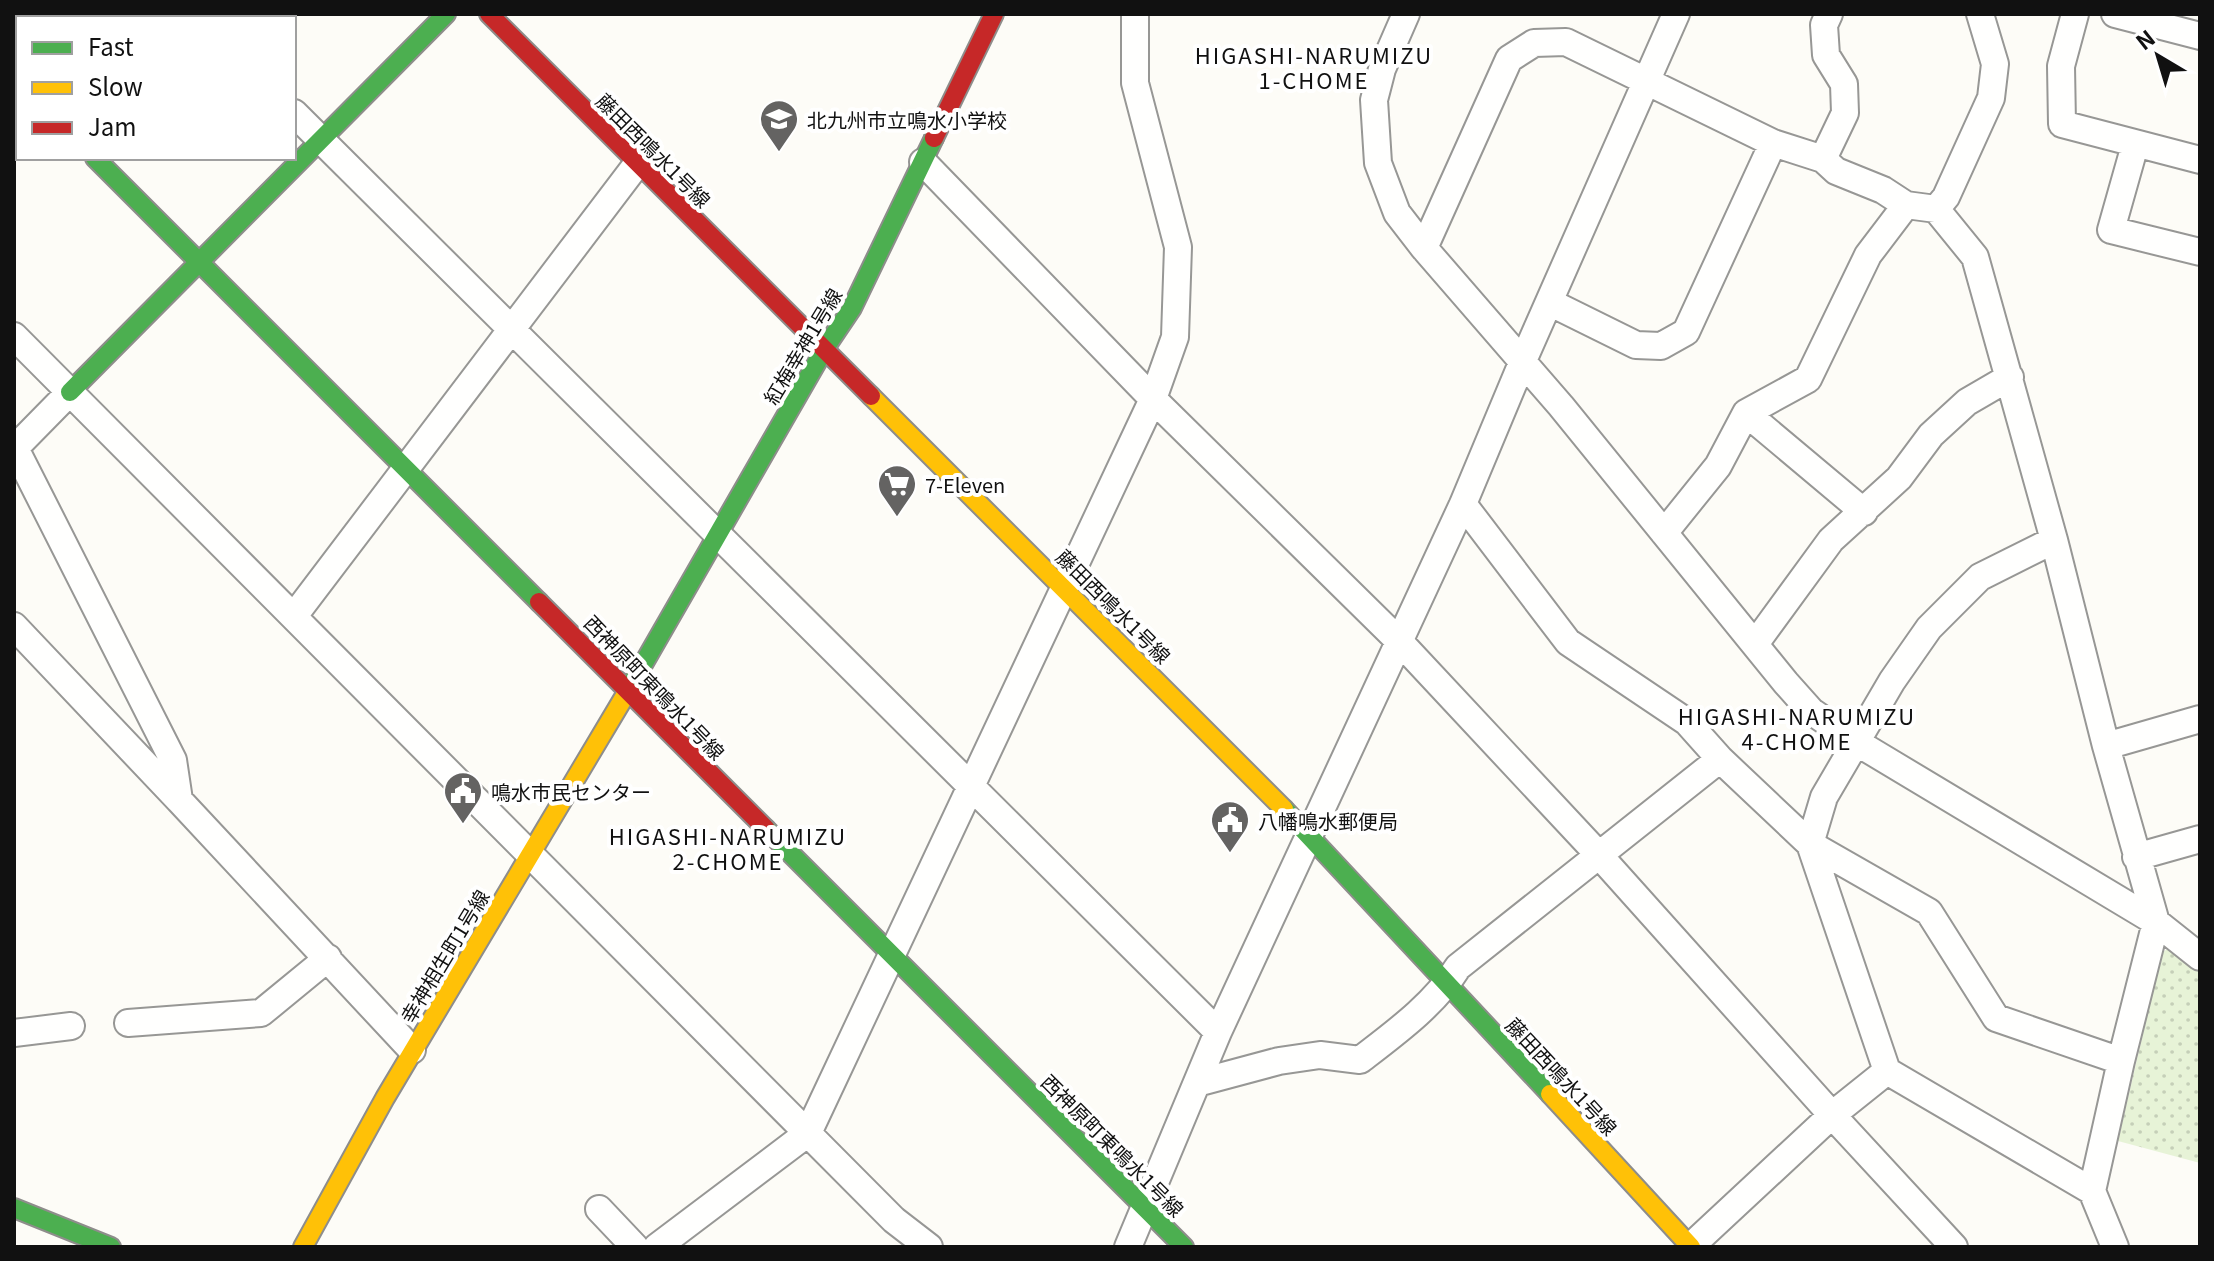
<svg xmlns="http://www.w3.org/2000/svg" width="2214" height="1261" font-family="Georgia,'Noto Sans JP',serif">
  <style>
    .green { fill: url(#green-dots) }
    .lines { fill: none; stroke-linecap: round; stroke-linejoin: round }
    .street-casing { stroke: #979795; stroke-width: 30 }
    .fast-casing { stroke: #8e8d8b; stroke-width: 22 }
    .slow-casing { stroke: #8e8d8b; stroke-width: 22 }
    .jam-casing { stroke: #8e8d8b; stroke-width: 22 }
    .street { stroke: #fffffe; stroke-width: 26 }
    .fast { stroke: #4caf50; stroke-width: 18 }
    .slow { stroke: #ffc107; stroke-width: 18 }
    .jam { stroke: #c62828; stroke-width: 18 }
    .labels { text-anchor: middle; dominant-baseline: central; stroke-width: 8; stroke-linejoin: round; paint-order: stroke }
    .poi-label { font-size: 20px; fill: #111; stroke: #fff; text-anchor: start }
    .street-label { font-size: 20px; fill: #111; stroke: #fff }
    .neighbourhood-label { font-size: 22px; letter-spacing: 2px; fill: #111; stroke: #fff }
  </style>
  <defs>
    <pattern id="green-dots" width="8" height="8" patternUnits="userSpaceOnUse" patternTransform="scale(2)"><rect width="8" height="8" fill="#e7f3d7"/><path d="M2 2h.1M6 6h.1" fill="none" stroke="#c5cfb8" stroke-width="1.8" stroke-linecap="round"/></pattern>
  </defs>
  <rect width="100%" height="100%" fill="#fdfcf7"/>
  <!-- green -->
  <path class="green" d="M2170,948L2200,968V1163L2118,1141L2162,952Z"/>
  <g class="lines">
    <defs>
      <path id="street" d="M195,14L199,18
        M1406,14L1382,69L1374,100L1378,163L1397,213L1424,248L1561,406L1786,683L1811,711L1856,742L2156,922L2200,957
        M1980,14L1995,64L1991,98L1946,197L1936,209L1975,257L2054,540L2106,746L2156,922L2121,1061L2092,1191L2115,1247
        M2075,14L2061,66L2062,124L2200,160
        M2115,14L2200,36
        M294,113L1218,1032
        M2135,145L2111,230L2200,252
        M1823,159L1845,113L1844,84L1826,55L1824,25L1829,14
        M923,162L1153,399L1400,642L1599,855L1832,1115L1954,1247
        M1424,248L1509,59L1534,43L1566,42L1773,143L1823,159L1836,171L1883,190L1906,205L1936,209
        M1549,302L1636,345L1661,346L1686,332L1773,143
        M14,336L894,1220L929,1247
        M70,392L15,448L173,760L179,800L412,1050
        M1746,413L1864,512
        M1463,504L1568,642L1687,722L1720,759L1810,844L1929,912L1996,1018L2121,1061
        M1664,533L1718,466L1746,413L1808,379L1868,255L1906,205
        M294,616L637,164
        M14,626L179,800
        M1755,644L1831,540L1899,478L1931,435L1967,402L2010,377
        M2106,746L2200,719
        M2136,857L2200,839
        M128,1023L261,1013L328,958
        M14,1033L71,1026
        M1887,1071L2092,1191
        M1197,1083L1279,1061L1320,1055L1360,1060C1395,1033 1434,1005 1458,967L1720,759
        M599,1209L635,1247
        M657,1247L808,1133L1153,399L1175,337L1178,247L1135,83V14
        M1128,1247L1218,1032L1463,504L1522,363L1676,14
        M1690,1247L1832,1115L1887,1071L1810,844L1824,797L1892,681L1929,628L1980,577L2054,540"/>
      <path id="fast" d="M14,77L18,81
        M95,158L539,602
        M70,392L446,14
        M626,694L825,348L852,308L934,138
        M1284,809L1550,1094
        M766,829L1184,1247
        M14,1208L111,1247"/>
      <path id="slow" d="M871,396L1284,809
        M1550,1094L1691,1247
        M303,1247L385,1098L626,694"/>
      <path id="jam" d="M489,14L871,396
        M934,138L994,14
        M539,602L766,829"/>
    </defs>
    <!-- street casing -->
    <use href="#street" class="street-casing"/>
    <!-- fast casing -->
    <use href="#fast" class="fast-casing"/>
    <!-- slow casing -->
    <use href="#slow" class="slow-casing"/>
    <!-- jam casing -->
    <use href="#jam" class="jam-casing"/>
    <!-- street -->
    <use href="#street" class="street"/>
    <!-- fast -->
    <use href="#fast" class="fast"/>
    <!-- slow -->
    <use href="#slow" class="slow"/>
    <!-- jam -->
    <use href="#jam" class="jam"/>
  </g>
  <!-- icons -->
  <defs>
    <symbol id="school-pin" viewBox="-11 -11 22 30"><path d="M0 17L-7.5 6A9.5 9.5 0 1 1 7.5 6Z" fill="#646362" stroke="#fff"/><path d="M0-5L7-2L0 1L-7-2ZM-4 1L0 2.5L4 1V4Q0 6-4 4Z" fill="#fff"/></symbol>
    <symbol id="supermarket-pin" viewBox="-11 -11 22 30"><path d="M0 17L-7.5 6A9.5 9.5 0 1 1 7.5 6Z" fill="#646362" stroke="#fff"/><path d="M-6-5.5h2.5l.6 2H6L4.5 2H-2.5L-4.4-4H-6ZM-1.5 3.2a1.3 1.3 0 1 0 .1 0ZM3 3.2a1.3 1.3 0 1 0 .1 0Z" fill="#fff"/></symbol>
    <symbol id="civic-pin" viewBox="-11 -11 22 30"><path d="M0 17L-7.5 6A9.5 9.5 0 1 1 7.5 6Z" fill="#646362" stroke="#fff"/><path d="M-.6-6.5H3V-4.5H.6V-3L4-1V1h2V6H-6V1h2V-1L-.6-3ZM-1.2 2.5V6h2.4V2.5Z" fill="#fff"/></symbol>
  </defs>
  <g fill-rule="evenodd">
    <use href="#school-pin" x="757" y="97" width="44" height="60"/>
    <use href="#supermarket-pin" x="875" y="462" width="44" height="60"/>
    <use href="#civic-pin" x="441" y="769" width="44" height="60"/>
    <use href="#civic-pin" x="1208" y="798" width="44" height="60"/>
  </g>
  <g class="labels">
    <!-- poi labels -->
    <g class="poi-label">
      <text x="807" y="119">北九州市立鳴水小学校</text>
      <text x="925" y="484">7-Eleven</text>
      <text x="491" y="791">鳴水市民センター</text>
      <text x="1258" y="820">八幡鳴水郵便局</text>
    </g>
    <!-- street labels -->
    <g class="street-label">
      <text transform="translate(654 150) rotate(45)">藤田西鳴水1号線</text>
      <text transform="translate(802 346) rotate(-59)">紅梅幸神1号線</text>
      <text transform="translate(1114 606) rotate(45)">藤田西鳴水1号線</text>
      <text transform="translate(655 687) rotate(46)">西神原町東鳴水1号線</text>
      <text transform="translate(444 956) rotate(-59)">幸神相生町1号線</text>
      <text transform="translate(1562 1076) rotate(47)">藤田西鳴水1号線</text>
      <text transform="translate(1113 1145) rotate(45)">西神原町東鳴水1号線</text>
    </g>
    <!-- neighbourhood labels -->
    <g class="neighbourhood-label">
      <text x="1314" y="54">HIGASHI-NARUMIZU<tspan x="1314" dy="25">1-CHOME</tspan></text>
      <text x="1797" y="715">HIGASHI-NARUMIZU<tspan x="1797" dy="25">4-CHOME</tspan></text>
      <text x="728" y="835">HIGASHI-NARUMIZU<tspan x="728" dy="25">2-CHOME</tspan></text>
    </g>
  </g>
  <!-- border -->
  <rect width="2214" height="1261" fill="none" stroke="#111111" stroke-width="32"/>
  <!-- legend -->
  <rect x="16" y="16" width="280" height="144" fill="#ffffff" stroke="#a0a0a0" stroke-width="2"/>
  <rect x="32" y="42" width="40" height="12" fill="#4caf50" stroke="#a0a0a0" stroke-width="2"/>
  <text x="88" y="56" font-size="24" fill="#111111">Fast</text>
  <rect x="32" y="82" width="40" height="12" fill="#ffc107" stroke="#a0a0a0" stroke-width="2"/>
  <text x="88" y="96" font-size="24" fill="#111111">Slow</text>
  <rect x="32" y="122" width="40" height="12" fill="#c62828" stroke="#a0a0a0" stroke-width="2"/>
  <text x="88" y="136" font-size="24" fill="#111111">Jam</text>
  <!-- north arrow -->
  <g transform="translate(2158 56) rotate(322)" stroke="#ffffff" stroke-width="6" paint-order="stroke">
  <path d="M0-6L14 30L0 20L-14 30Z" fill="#111111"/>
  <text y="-12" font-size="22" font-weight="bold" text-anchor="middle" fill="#111111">N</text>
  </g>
</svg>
